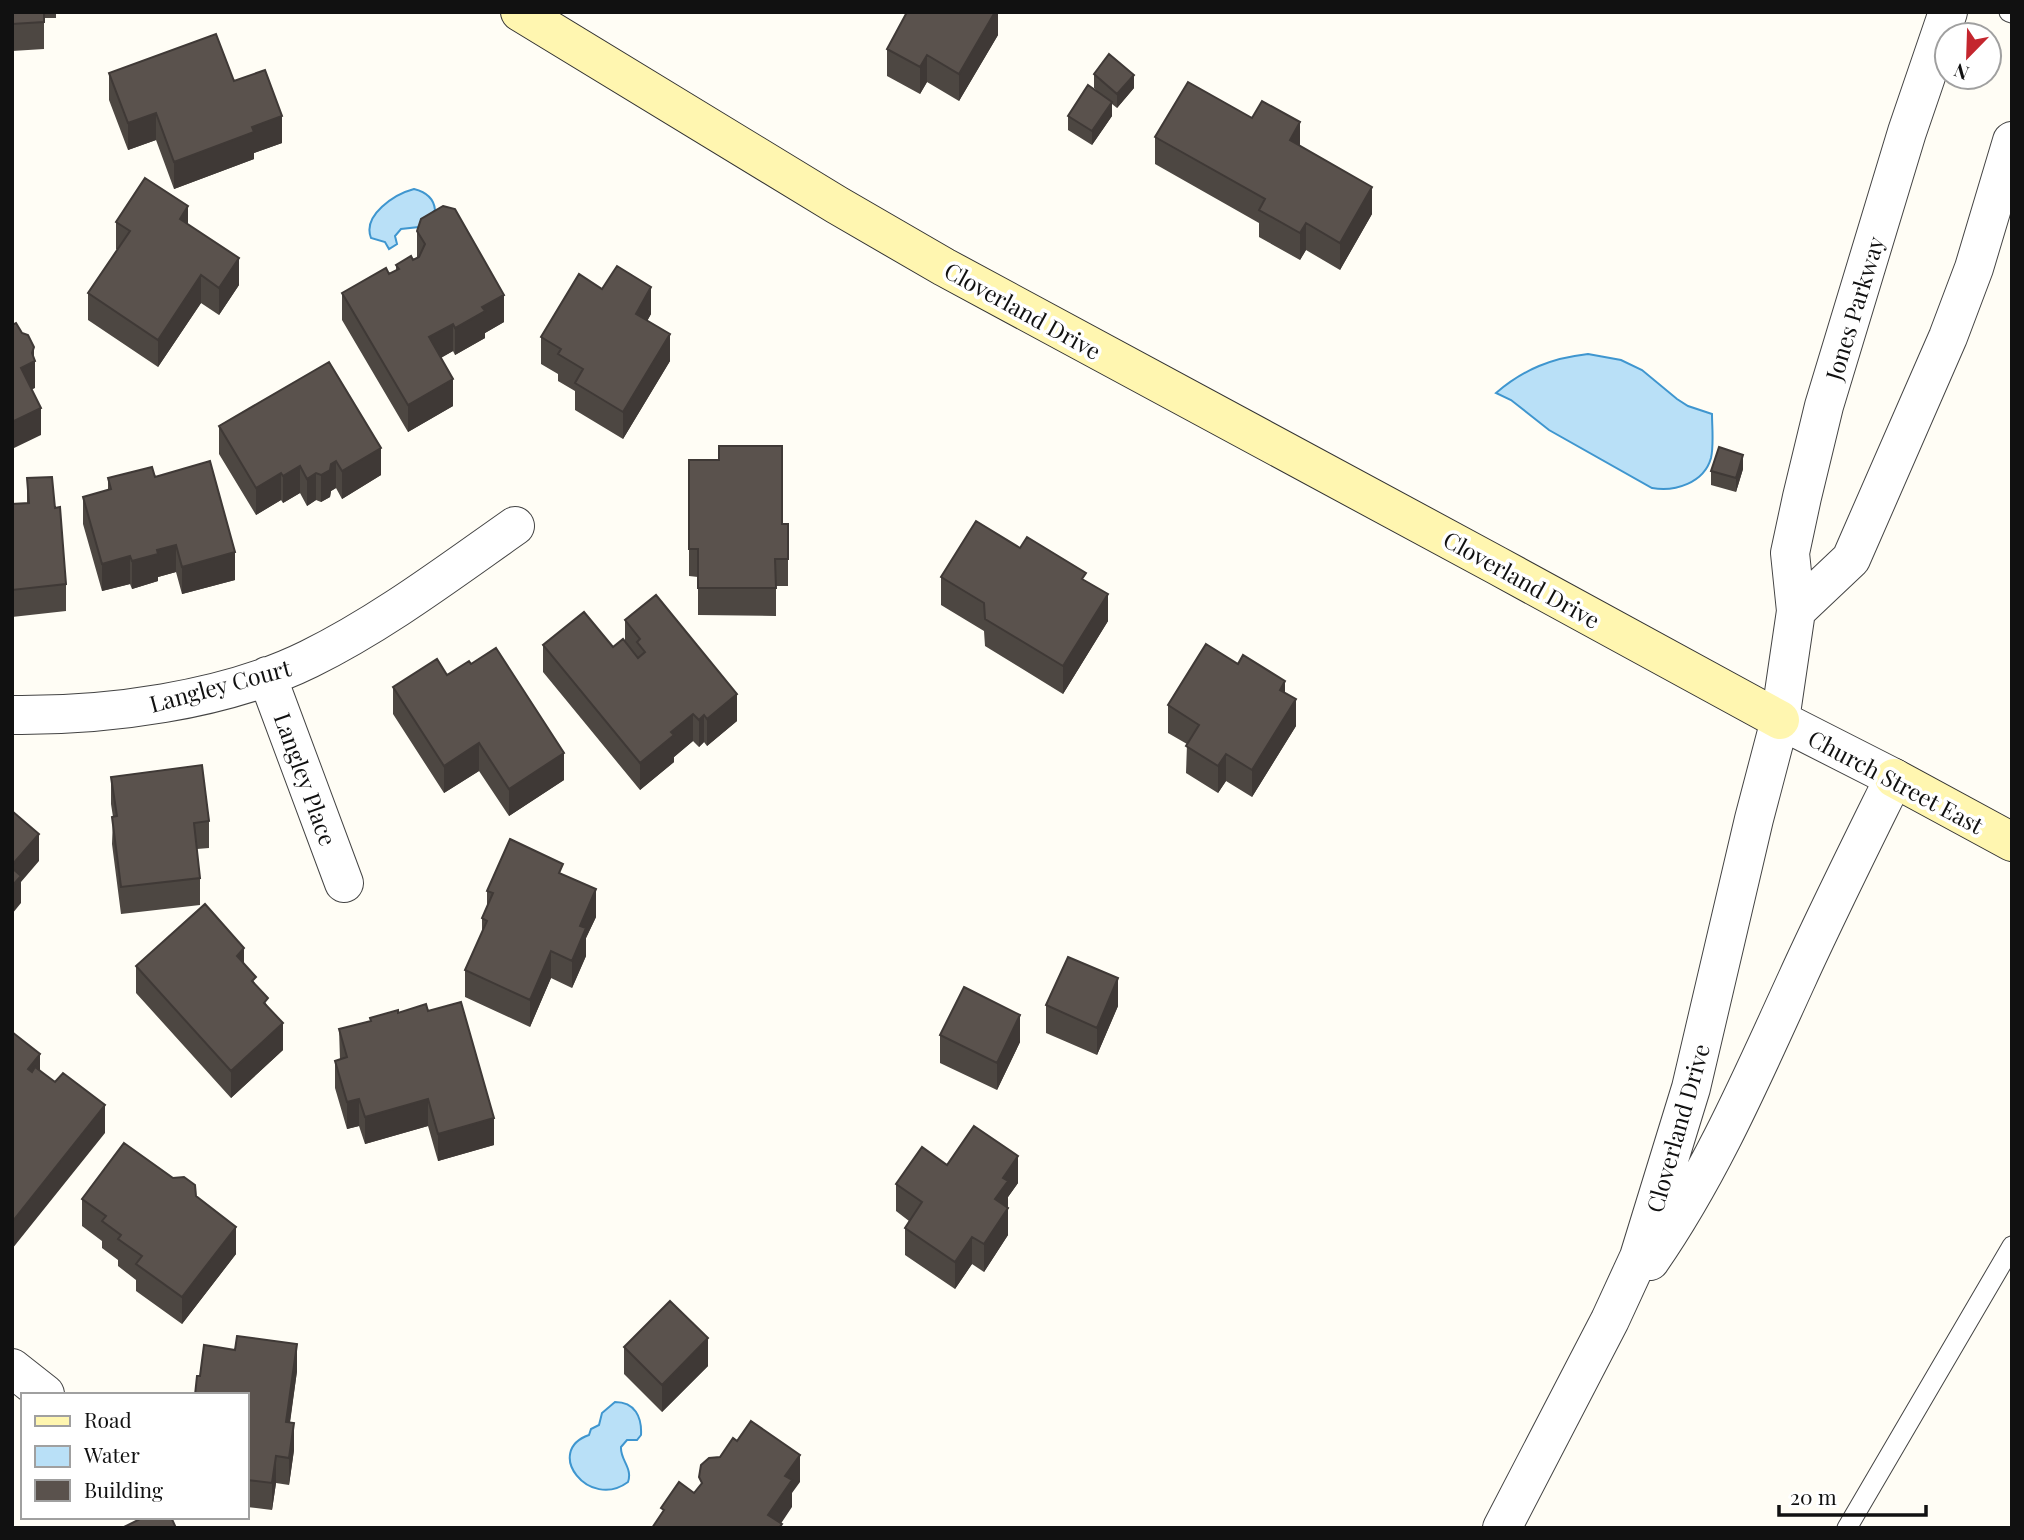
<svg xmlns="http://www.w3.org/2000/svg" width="2024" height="1540" font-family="'Playfair Display',serif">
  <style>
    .water { fill: #b9e0f7; stroke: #3f96cf; stroke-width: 2 }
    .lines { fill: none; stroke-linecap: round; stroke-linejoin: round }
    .service-casing { stroke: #444; stroke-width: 21 }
    .minor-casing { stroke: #444; stroke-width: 40 }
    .tertiary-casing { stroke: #444; stroke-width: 40 }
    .secondary-casing { stroke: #333; stroke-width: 40 }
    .service { stroke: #fff; stroke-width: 19 }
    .minor { stroke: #fff; stroke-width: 38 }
    .tertiary { stroke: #fff; stroke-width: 38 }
    .secondary { stroke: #fff6b0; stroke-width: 38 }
    .wall { fill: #4d4742 }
    .shaded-wall { fill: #3f3936 }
    .building { fill: #5a524d; stroke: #3f3936; stroke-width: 2 }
    .labels { text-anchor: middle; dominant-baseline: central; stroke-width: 7; stroke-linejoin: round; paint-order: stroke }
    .street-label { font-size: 23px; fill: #111; stroke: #fff }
  </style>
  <rect width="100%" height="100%" fill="#fffdf5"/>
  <!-- water -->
  <path class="water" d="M414,189C426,192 434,198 435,210L419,227L401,229L395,236L397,244L389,249L385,242L371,238C362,215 395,194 414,189Z
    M1588,354L1621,360L1642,370L1677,399L1688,406L1712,414C1712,427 1714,445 1711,458C1704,483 1675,492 1652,488L1549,430L1511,400L1496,393C1524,369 1552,358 1588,354Z
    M615,1402C635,1402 642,1417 641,1435L637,1440H627L621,1447C620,1460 633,1468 628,1482C589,1511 543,1451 589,1435L591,1429L599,1425L602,1413Z"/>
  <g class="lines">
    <defs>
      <path id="service" d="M2009,12L2012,13
        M1847,1528L2012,1246"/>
      <path id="minor" d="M267,676L344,883
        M12,715C106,716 224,701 309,659C382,623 448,573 515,526
        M12,1368L45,1394"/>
      <path id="tertiary" d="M1796,611L1851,559L1948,337L1974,268L2012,141
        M1650,1261C1711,1173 1753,1075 1797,979C1828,911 1861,845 1894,778L1780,720
        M1502,1528L1610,1320L1639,1257L1691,1088L1754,819L1780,720L1796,611L1790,553L1802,497L1824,406L1907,132L1948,12"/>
      <path id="secondary" d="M520,12L837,205L944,267L1496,565L1780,720
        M1894,778L2012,842"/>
    </defs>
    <!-- service casing -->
    <use href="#service" class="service-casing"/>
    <!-- minor casing -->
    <use href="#minor" class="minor-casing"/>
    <!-- tertiary casing -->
    <use href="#tertiary" class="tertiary-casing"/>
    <!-- secondary casing -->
    <use href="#secondary" class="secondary-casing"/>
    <!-- service -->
    <use href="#service" class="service"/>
    <!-- minor -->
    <use href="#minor" class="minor"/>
    <!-- tertiary -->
    <use href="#tertiary" class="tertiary"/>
    <!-- secondary -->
    <use href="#secondary" class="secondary"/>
  </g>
  <!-- wall -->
  <path class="wall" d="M12,12H56V18H44V49L12,51Z
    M998,12V35L959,101L927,82L920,94L887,76V49Z
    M109,73L234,81L282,143L254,153V159L174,189L156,140L128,150L109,100Z
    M1094,74L1134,88L1117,108L1112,104V116L1092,145L1068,130V116L1099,93L1094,88Z
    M1155,137L1300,146L1372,214L1340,270L1306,250L1300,260L1259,237V223L1155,164Z
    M116,222L188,224L239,285L219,315L201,303L158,367L88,320V293L117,250L116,249Z
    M417,231L504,322L485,333V338L455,355L453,351L441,358L453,406L408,432L342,320V293L389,274L396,270V265L417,258Z
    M602,289L651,314L647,321L670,361L623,439L575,410V391L558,381V374L541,364V337Z
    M219,426L381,475L342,499L336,488L331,491L330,497L321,502L316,500L307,506L300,493L283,503L281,500L256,515L219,454Z
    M689,460L782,524H788V586H776V616L698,615V577L689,576Z
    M1743,469L1736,492L1711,485V471Z
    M155,477L235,580L182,594L176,572L158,577V581L132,589L130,584L102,591L83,524V497L108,490V478Z
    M27,478L55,508L66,584V611L12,617V504L27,503Z
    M1020,548L1086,581L1108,621L1063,694L985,646L984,631L941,605V577Z
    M625,620L737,721L707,746L704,742L699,747L693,741L674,757V762L640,790L543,672V645L613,647L625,642Z
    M447,675L564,780L509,816L479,771L444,793L393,714V687Z
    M1285,693L1296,726L1252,797L1226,781L1218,793L1186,773L1187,744L1168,733V705Z
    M111,777L209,821V848L197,849L200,878V905L121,914L112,844L113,817L111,804Z
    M563,874L596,917L586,938V956L572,988L551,978L530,1027L465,997V970L482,933V918L487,907V891Z
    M244,964L268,1007L283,1050L231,1098L136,993V966Z
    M1046,1005L1118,1006L1097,1055L1046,1033Z
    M428,1011L494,1145L438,1161L428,1126L365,1144L359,1126L347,1129L335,1088V1061L340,1060L339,1029L370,1021V1018L398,1013Z
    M940,1035L1020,1042L997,1090L940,1063Z
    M947,1165L1018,1183L1008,1197V1235L984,1272L972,1264L955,1289L905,1255V1228L909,1221L896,1211V1184Z
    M196,1196L236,1254L182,1324L136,1291V1280L118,1266V1260L102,1248V1241L82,1226V1199Z
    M624,1347L708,1366L662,1412L624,1374Z
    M297,1371L290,1423L294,1450L289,1485L276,1483L272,1510L247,1507V1395L200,1376Z"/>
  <!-- shaded-wall -->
  <path class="shaded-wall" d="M995,12H998V35L959,101V74Z
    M927,55V82L920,94V67Z
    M1134,75V88L1117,108V94Z
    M1112,102V116L1092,145V131Z
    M156,113V140L128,150V123Z
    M282,116V143L254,153V159L174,189V162L252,127Z
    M1300,122V149L1290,140Z
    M1372,187V214L1340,270V243Z
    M188,206V234L180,219Z
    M1306,223V250L1300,260V233Z
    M239,258V285L219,315V288Z
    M201,275V303L158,367V340Z
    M651,287V314L636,341V314Z
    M504,295V322L485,333V338L455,355V328L482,307Z
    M453,324V351L429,364V337Z
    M670,334V361L623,439V412Z
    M34,347V362L35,361V388L21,395V368L32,353Z
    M453,379V406L408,432V405Z
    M41,408V435L12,449V422Z
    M381,448V475L342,499V471Z
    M1743,455V469L1736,492V478Z
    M336,461V488L331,491L330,497L321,502V475L331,464Z
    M300,466V493L283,503V476Z
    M281,473V500L256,515V488Z
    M316,473V500L307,506V479Z
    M176,545V572L158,577V581L132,589V561L157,550Z
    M235,552V580L182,594V567Z
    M130,556V584L102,591V564Z
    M1108,594V621L1063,694V666Z
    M1285,681V708L1280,690Z
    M737,694V721L707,746V719Z
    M1296,699V726L1252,797V770Z
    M693,714V741L674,757V762L640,790V763L671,732Z
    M704,715V742L699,747V720Z
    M479,743V771L444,793V766Z
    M564,753V780L509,816V789Z
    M1226,754V781L1218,793V766Z
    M39,834V861L21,882V903L12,914V865Z
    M596,889V917L586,938V956L572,988V961L580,926Z
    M244,948V976L237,956Z
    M551,951V978L530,1027V1000Z
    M1118,978V1006L1097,1055V1028Z
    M1020,1015V1042L997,1090V1063Z
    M283,1023V1050L231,1098V1071Z
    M40,1054V1081L28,1069Z
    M359,1099V1126L347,1129V1102Z
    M428,1099V1126L365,1144V1117Z
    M105,1105V1133L12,1249V1222Z
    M494,1118V1145L438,1161V1134Z
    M1018,1156V1183L1008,1197V1208L995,1199L1003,1178Z
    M1008,1208V1235L984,1272V1244Z
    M236,1227V1254L182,1324V1297Z
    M972,1237V1264L955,1289V1262Z
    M708,1338V1366L662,1412V1385Z
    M297,1344V1371L286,1449V1422Z
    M294,1423V1450L289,1485V1458Z
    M800,1455V1482L792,1493V1507L778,1528L768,1515L785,1476Z
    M276,1456V1483L272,1510V1483Z"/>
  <!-- building -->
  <path class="building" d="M12,12H44V22L12,24Z
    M907,12H995L959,74L927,55L920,67L887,49Z
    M216,34L234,81L265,70L282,116L252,127L254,132L174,162L156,113L128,123L109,73Z
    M1109,54L1134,75L1117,94L1094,74Z
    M1188,82L1252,118L1262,101L1300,122L1290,140L1372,187L1340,243L1306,223L1300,233L1259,210L1265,199L1155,137Z
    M1088,85L1112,102L1092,131L1068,116Z
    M145,178L188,206L180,219L239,258L219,288L201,275L158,340L88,293L130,231L116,222Z
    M443,206L455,209L504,295L482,307L485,311L455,328L453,324L429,337L453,379L408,405L342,293L386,268L389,274L399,269L396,265L411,256L413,260L419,257L425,244L417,231L421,219Z
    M617,266L651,287L636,314L670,334L623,412L575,383L583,369L558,354L561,349L541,337L579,274L602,289Z
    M16,323L22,333L28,335L34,347L32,353L35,361L21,368L41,408L12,422V325Z
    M329,362L381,448L342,471L336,461L331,464L330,470L321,475L316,473L307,479L300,466L283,476L281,473L256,488L219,426Z
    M719,446H782V524H788V559H775L776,588H698V549H689V460H719Z
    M1719,447L1743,455L1736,478L1711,471Z
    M210,461L235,552L182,567L176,545L157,550L158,554L132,561L130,556L102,564L83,497L111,489L108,478L152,467L155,477Z
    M52,477L55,508L60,507L66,584L12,590V504L29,503L27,478Z
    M976,521L1020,548L1027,537L1086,573L1082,579L1108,594L1063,666L985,619L984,603L941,577Z
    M656,595L737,694L707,719L704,715L699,720L693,714L671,732L674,735L640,763L543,645L584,612L613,647L623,639L638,658L645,652L637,642L640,639L625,620Z
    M1206,644L1238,664L1243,655L1285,681L1280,690L1296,699L1252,770L1226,754L1218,766L1186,746L1199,725L1168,705Z
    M496,648L564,753L509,789L479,743L444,766L393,687L437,659L447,675L469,661L471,664Z
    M202,765L209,821L194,823L200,878L121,887L112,817L117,816L111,777Z
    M12,811L39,834L12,865Z
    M510,839L563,864L559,873L596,889L580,926L586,928L572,961L551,951L530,1000L465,970L487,921L482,918L493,893L487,891Z
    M12,868L21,876L12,886Z
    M205,904L244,948L237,956L256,977L252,981L268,998L264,1003L283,1023L231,1071L136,966Z
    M1068,957L1118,978L1097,1028L1046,1005Z
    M964,987L1020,1015L997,1063L940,1035Z
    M461,1002L494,1118L438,1134L428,1099L365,1117L359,1099L347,1102L335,1061L347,1057L339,1029L371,1021L370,1018L398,1010V1013L426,1004L428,1011Z
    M12,1032L40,1054L28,1069L32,1072L35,1067L55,1082L63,1073L105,1105L12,1222Z
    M974,1126L1018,1156L1003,1178L1008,1181L995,1199L1008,1208L984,1244L972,1237L955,1262L905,1228L922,1202L896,1184L922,1147L947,1165Z
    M124,1143L173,1178L184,1177L195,1185L196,1196L236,1227L182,1297L136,1264L142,1256L118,1239L121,1235L102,1221L106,1216L82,1199Z
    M670,1301L708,1338L662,1385L624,1347Z
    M237,1336L297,1344L286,1422L294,1423L289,1458L276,1456L272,1483L247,1480V1395H195L197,1376H200L204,1345L235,1350Z
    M751,1421L800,1455L785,1476L792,1480L768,1515L782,1524L779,1528H652L664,1510L661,1508L679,1482L694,1493L702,1483L699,1477L701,1465L709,1458L720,1457L733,1438L737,1441Z
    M144,1517H171L176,1528H122Z"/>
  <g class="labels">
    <!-- street labels -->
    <g class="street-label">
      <text transform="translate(1854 308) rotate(-73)">Jones Parkway</text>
      <text transform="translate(1023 310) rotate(29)">Cloverland Drive</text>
      <text transform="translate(1522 579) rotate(29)">Cloverland Drive</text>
      <text transform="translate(220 685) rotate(-15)">Langley Court</text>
      <text transform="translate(306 779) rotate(70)">Langley Place</text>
      <text transform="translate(1896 781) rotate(28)">Church Street East</text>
      <text transform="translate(1677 1128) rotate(-74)">Cloverland Drive</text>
    </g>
  </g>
  <!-- border -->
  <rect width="2024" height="1540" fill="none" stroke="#111111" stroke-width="28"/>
  <!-- legend -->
  <rect x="21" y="1393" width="228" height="126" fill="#ffffff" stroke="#a0a0a0" stroke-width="2"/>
  <rect x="35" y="1416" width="35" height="10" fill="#fff6b0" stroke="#a0a0a0" stroke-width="2"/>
  <text x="84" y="1428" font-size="21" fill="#111111">Road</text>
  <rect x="35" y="1446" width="35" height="21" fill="#b9e0f7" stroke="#a0a0a0" stroke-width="2"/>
  <text x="84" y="1463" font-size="21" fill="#111111">Water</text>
  <rect x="35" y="1480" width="35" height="21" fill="#5a524d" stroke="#a0a0a0" stroke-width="2"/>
  <text x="84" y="1498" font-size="21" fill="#111111">Building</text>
  <!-- north arrow -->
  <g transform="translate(1968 56) rotate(203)"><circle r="33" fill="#ffffff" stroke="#a0a0a0" stroke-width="2"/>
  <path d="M0-5L12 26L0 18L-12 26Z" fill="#c4262e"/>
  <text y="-10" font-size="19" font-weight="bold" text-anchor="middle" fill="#111111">N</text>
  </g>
  <!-- scale -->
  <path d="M1779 1505v10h147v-10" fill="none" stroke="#111111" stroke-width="3.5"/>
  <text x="1790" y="1505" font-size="21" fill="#111111" stroke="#ffffff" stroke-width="5" paint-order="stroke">20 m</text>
</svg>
